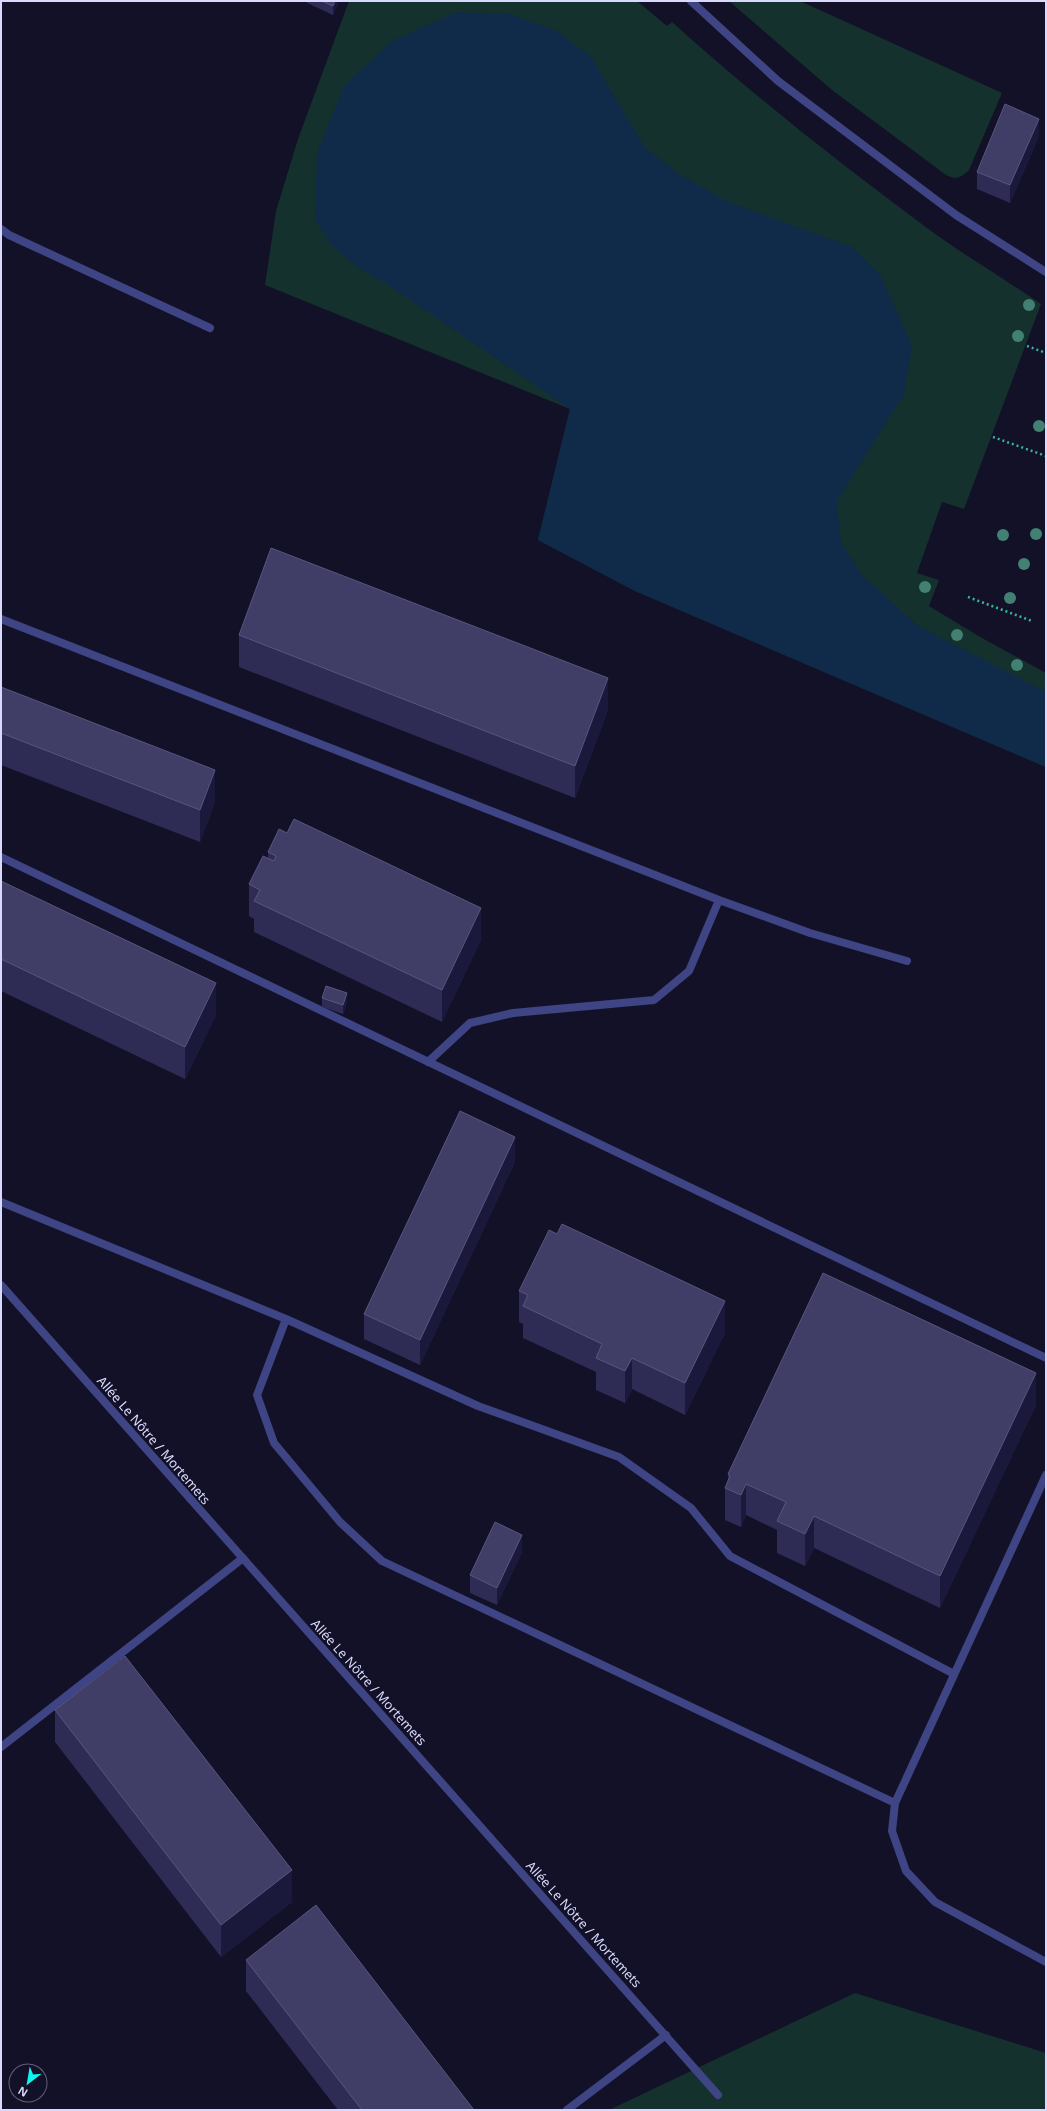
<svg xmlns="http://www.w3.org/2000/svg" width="1047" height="2111" font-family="'Noto Sans',sans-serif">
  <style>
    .green { fill: #14312d }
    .water { fill: #0f2b49 }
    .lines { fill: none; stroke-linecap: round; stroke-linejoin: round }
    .path { stroke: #35b59e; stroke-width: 2.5; stroke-dasharray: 2 3; stroke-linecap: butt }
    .lane { stroke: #3e4484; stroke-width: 8 }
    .tree { fill: #418072 }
    .wall { fill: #2e2b55 }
    .shaded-wall { fill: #1b193b }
    .building { fill: #403e67; stroke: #58567e }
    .labels { text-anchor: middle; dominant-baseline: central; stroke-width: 3; stroke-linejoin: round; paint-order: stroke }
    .street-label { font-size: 13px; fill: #d9d9fd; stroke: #121127 }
  </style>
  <rect width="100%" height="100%" fill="#121127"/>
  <!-- green -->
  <path class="green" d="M349,1H637L667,26L672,22C753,95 839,163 927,228C964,255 1003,278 1041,304L964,509L942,502L917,573L939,580L929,606L982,638L1046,673V767L635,591L538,540L570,409L265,285L276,211L298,139Z
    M729,1H800L1002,93L969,170C961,178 956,180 946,175L832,90Z
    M855,1993L1046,2053V2110H609Z"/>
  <!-- water -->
  <path class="water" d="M457,12L509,14L557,31L591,57L645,148L679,174L728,202L852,247L881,276L912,346L904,394L837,501L841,543L862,575L918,626L1046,692V767L635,591L538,540L570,409L388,285L362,270L332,246L315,219L317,153L344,86L392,41Z"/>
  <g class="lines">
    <!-- path -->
    <path class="path" d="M1027,346L1046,353
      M993,437L1046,456
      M968,597L1032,621"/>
    <!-- lane -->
    <path class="lane" d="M691,1L778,81L956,215L1046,272
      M1,229L9,235L210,328
      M1,619L719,900L810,933L907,961
      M1,857L1046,1358
      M428,1062L470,1023L513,1013L654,1000L689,971L719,900
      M1,1202L286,1319L478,1406L619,1457L691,1508L730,1556L954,1674
      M1,1285L718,2095
      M286,1319L257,1395L274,1443L340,1522L382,1561L895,1803
      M1046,1475L895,1803L892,1831L906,1871L935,1902L1046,1962
      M1,1747L243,1558
      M567,2110L666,2035"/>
  </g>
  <!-- trees -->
  <g class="tree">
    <circle cx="1029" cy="305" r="6"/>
    <circle cx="1018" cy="336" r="6"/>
    <circle cx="1039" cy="426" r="6"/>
    <circle cx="1036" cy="534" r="6"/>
    <circle cx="1003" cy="535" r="6"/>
    <circle cx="1024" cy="564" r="6"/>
    <circle cx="925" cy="587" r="6"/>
    <circle cx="1010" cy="598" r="6"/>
    <circle cx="957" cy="635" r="6"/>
    <circle cx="1017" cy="665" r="6"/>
  </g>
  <!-- wall -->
  <path class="wall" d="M307,1H339L333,15L307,3Z
    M1039,136L1010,203L977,189V172Z
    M239,635L608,710L575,798L239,667Z
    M1,687L215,802L200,842L1,765Z
    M268,852L481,940L442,1022L254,932V919L249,916V884L268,858Z
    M1,881L216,1015L185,1079L1,991Z
    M322,998L347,1002L343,1014L322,1007Z
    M515,1162L420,1365L364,1339V1314Z
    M519,1291L725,1333L685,1415L632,1389L625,1403L596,1390V1372L523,1338V1324L519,1322Z
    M1036,1405L940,1608L814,1548L805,1566L777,1553V1530L746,1515L741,1527L725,1520V1488L728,1480V1474Z
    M522,1552L497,1605L470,1593V1575Z
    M55,1710L292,1902L221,1957L55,1742Z
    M246,1960L474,2110H338L246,1991Z"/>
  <!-- shaded-wall -->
  <path class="shaded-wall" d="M335,1H339L333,15V6Z
    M1039,119V136L1010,203V185Z
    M608,678V710L575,798V766Z
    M215,770V802L200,842V810Z
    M481,908V940L442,1022V990Z
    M216,983V1015L185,1079V1047Z
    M347,993V1002L343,1014V1005Z
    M515,1137V1162L420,1365V1340Z
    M725,1301V1333L685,1415V1383Z
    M632,1358V1389L625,1403V1371Z
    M1036,1373V1405L940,1608V1576Z
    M746,1484V1515L741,1527V1495Z
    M814,1516V1548L805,1566V1534Z
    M522,1535V1552L497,1605V1588Z
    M292,1870V1902L221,1957V1925Z"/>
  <!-- building -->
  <path class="building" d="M322,1H335L333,6Z
    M1005,104L1039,119L1010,185L977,172Z
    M271,548L608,678L575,766L239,635Z
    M1,687L215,770L200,810L1,733Z
    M294,819L481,908L442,990L254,901L260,890L249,884L263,856L274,861L276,856L268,852L279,829L287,833Z
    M1,881L216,983L185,1047L1,959Z
    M326,986L347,993L343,1005L322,998Z
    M460,1111L515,1137L420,1340L364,1314Z
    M562,1224L725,1301L685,1383L632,1358L625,1371L596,1358L602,1344L523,1306L528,1295L519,1291L549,1230L557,1234Z
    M823,1273L1036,1373L940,1576L814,1516L805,1534L777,1521L786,1502L746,1484L741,1495L725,1488L730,1476L728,1474Z
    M495,1522L522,1535L497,1588L470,1575Z
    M125,1656L292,1870L221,1925L55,1710Z
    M316,1905L474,2110H362L246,1960Z"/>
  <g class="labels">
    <!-- street labels -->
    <g class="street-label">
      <text transform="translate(154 1440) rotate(49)">Allée Le Nôtre / Mortemets</text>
      <text transform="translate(369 1682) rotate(48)">Allée Le Nôtre / Mortemets</text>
      <text transform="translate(584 1924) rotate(48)">Allée Le Nôtre / Mortemets</text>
    </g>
  </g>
  <!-- border -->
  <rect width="1047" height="2111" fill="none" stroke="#d9d9fd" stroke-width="4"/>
  <!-- north arrow -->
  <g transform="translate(28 2083) rotate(211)"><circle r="19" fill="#121127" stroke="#62617d"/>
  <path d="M0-3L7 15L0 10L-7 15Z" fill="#0ef5f0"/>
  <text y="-6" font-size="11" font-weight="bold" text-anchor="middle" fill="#d9d9fd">N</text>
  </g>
</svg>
